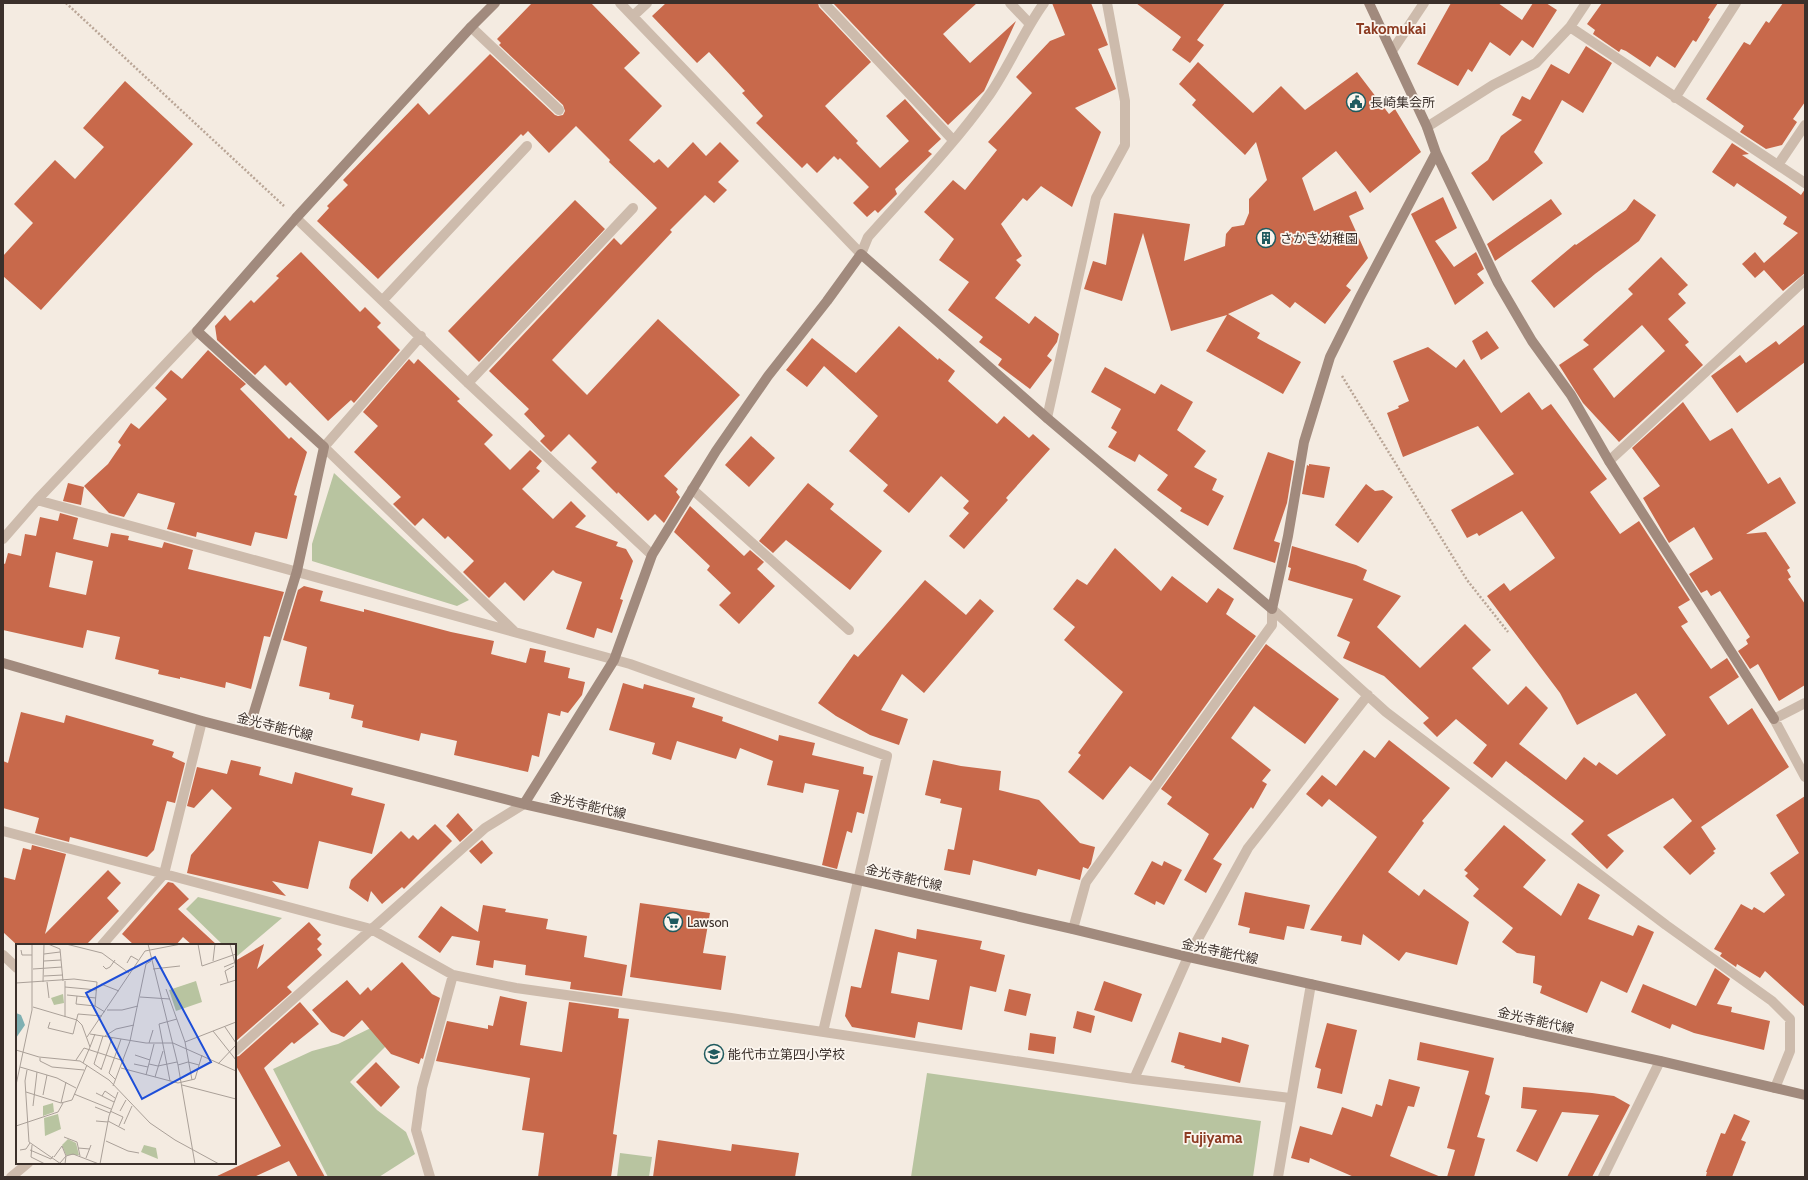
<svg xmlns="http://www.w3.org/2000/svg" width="1808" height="1180" font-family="Cabin,'Noto Sans JP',sans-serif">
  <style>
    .green { fill: #b8c4a0 }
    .building { fill: #c8694b; fill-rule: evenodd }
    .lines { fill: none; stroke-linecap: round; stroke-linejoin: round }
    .path { stroke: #b9a596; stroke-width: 2.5; stroke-dasharray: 2 2; stroke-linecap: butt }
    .lane { stroke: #cdbbac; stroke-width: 10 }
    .street { stroke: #cdbbac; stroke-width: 10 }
    .secondary { stroke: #a18a7d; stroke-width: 10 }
    .labels { text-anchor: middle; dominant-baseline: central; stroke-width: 3.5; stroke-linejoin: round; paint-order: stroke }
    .poi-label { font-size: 13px; fill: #3b302b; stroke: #fbf5ee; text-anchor: start }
    .street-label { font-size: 13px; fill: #3b302b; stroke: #fbf5ee }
    .quarter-label { font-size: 15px; font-weight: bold; fill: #8c3b22; stroke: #fbf5ee }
    .inset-road { fill: none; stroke: #aaa098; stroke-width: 1 }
    .view { fill: #1d4ed8; fill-opacity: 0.15; stroke: #1d4ed8; stroke-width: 2 }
    .inset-edge { fill: none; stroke: #3b302b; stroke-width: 2 }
  </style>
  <rect width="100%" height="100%" fill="#f4ebe1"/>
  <!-- green -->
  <path class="green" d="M334,473L469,600L457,606L312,561V544Z
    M198,897L282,918L236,957L235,945H223L186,909Z
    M381,1023L386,1046L350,1082L377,1110L406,1132L415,1154L379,1177H328L273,1069L312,1051L338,1044Z
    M927,1073L1261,1121L1253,1177H911Z
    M620,1153L652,1157L649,1177H617Z"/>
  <!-- building -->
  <path class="building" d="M532,3H591L640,53L624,68L662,106L629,140L654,163L659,159L668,168L693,142L706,156L720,142L739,161L718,182L727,190L714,203L705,195L670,230L672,232L552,360L587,395L658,319L740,395L664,476L678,489L676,492L680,497L664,523L655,514L648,521L618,492L617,494L591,468L597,462L569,434L551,452L540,441L545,436L524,414L529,409L489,371L614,238L621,245L657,208L609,162L610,160L576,126L549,153L528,131L523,136L521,134L378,279L317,221L329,208L327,206L348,185L343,180L418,103L429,115L490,54L555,115L558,116L563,115L565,111L563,105L499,45L501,43L497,39Z
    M666,3H818L819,7L871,62L825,106L858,141L856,143L880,168L909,141L886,116L905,99L941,139L928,151L932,154L895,189L897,194L878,213L875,210L867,217L853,203L869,187L840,158L838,160L834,156L817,173L807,163L802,168L756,123L763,116L742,93L745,91L709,52L697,63L652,16Z
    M833,3H977L943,34L970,63L1016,21L984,91L948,125Z
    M1052,3H1091L1108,45L1098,49L1116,89L1075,108L1101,132L1072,207L1041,186L1027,201L1023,198L1001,224L1022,256L1016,260L1021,265L995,298L1029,324L1035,316L1059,334L1057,342L1047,356L1052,360L1030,389L998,365L1002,359L979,342L983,337L948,310L969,282L939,260L954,239L924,212L953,180L965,190L997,150L988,142L1032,93L1016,77L1050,41L1065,35Z
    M1136,3H1225L1197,40L1204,45L1190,63L1172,50L1181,37Z
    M1451,3H1498L1522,20L1533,3H1546L1557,10L1533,48L1522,40L1510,56L1490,42L1472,72L1468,69L1458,86L1417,64Z
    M1602,3H1718L1708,18L1710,19L1696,42L1693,40L1675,68L1657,56L1650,67L1626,51L1621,49L1619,52L1593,34L1595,30L1587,24Z
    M1783,3H1805V102L1793,119L1797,122L1782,145L1766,149L1740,132L1744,126L1706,99L1744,42L1750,45L1766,21L1769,23Z
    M1586,46L1612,63L1583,113L1562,100L1534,152L1543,163L1493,201L1471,173L1488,160L1501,136L1522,120L1512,115L1522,96L1530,100L1551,64L1569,74Z
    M1198,62L1253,113L1281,86L1305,110L1357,72L1389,114L1395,109L1421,152L1370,193L1336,151L1302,178L1314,211L1356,191L1364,209L1349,216L1368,258L1346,286L1351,290L1325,324L1295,302L1290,308L1272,294L1228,314L1260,333L1257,338L1301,362L1283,394L1206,351L1227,315L1171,331L1143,233L1122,301L1084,289L1093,261L1106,265L1114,213L1190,224L1184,261L1225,246L1226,234L1232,227L1244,225L1249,213V199L1267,180L1256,142L1245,155L1192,105L1196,100L1179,84Z
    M125,81L193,144L41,310L3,276V256L33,223L14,204L55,160L75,179L104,147L83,128Z
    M1732,143L1749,154L1742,155L1787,185L1801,195L1805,189V273L1783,291L1764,270L1755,278L1742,264L1755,252L1764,263L1798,233L1783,224L1787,217L1737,183L1734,187L1712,172Z
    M1443,197L1457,228L1435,241L1454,267L1476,252L1484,269L1477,274L1484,283L1455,305L1411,214Z
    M1551,199L1562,214L1495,261L1487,244Z
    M1634,199L1656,215L1639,241L1595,274L1554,308L1531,281L1575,244L1576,245L1626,210Z
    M575,200L605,229L479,362L448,331Z
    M301,252L360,312L365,307L381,323L377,327L400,350L354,403L351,400L328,421L290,382L286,386L265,365L255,375L217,340L215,326L225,315L230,321L251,300L254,303L279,278L276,276Z
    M1661,257L1688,285L1678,294L1686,303L1668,319L1689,342L1685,345L1703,365L1619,442L1583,403L1559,365L1589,345L1583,340L1633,294L1628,289ZM1642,325L1665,351L1614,398L1593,369Z
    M1805,324V362L1737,413L1711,376L1740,355L1746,363L1776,341L1779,345Z
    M899,326L938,360L939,358L955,371L948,381L997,424L1004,416L1029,438L1033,434L1050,449L1006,498L1008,500L964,549L949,536L969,513L963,508L969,501L941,476L909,513L883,491L888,485L849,451L878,416L824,366L807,387L786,370L812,338L856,373Z
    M1487,331L1499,348L1481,360L1472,341Z
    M1428,347L1456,368L1464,359L1501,413L1529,392L1542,410L1551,404L1607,479L1590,492L1620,534L1639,521L1690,600L1678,607L1688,622L1681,626L1711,669L1727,658L1739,677L1709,697L1728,725L1752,708L1789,767L1701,827L1716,849L1713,851L1715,853L1690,875L1663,847L1692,821L1673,798L1607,835L1624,851L1607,869L1571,834L1584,821L1506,761L1492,778L1473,763L1487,745L1456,719L1437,737L1423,723L1429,718L1384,676L1343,658L1350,642L1337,636L1353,599L1288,580L1291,568L1288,567L1292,546L1356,565L1367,570L1363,580L1401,596L1377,627L1420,668L1465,624L1491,650L1472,668L1508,705L1526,686L1548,708L1519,744L1566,780L1584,757L1596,766L1599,762L1617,775L1666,735L1636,693L1577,725L1560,693L1487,596L1504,583L1510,591L1555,558L1522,511L1479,536L1477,533L1467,538L1451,510L1514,474L1478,426L1403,457L1387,413L1399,408L1398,406L1409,401L1393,361Z
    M208,350L246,384L240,389L289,439L291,437L307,452L294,495L297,496L287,539L255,532L251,546L197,532L196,537L167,529L175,503L138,493L124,517L109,513L84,486L108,464L121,445L118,442L131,423L139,429L167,399L155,388L171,370L182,379Z
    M409,359L414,364L418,359L460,399L457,401L493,435L484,444L510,470L530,450L542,461L536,468L540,471L522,489L553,519L571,501L586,516L575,527L618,542L616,546L626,549L633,561L620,599L623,600L612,633L597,628L594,638L566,629L582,582L556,573L553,570L524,601L505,582L489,598L463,572L474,561L448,536L445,539L423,518L415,526L393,504L401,497L354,452L378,426L363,412Z
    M1105,367L1155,394L1161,384L1193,402L1177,430L1206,451L1194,467L1217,479L1212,490L1224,496L1208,526L1180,511L1182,508L1157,490L1168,475L1139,454L1135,462L1108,447L1117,432L1111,428L1121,409L1091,392Z
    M1683,402L1710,441L1732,428L1768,484L1780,477L1796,503L1746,534L1766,532L1790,568L1787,570L1791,577L1788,579L1805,604V685L1779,701L1758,664L1750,669L1738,651L1748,644L1746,640L1750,637L1720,591L1711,596L1707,590L1701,593L1689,574L1713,559L1694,527L1669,543L1643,498L1660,486L1632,448Z
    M751,436L775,458L749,487L725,465Z
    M1268,452L1294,461L1287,503L1274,541L1280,543L1275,563L1233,549Z
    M1309,464L1330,467L1324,498L1302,494L1307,465L1309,466Z
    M68,483L84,487L81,505L63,501Z
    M808,483L834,504L830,509L882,551L850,590L786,540L773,553L759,541Z
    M1366,484L1375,491L1383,490L1393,497L1358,543L1335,525Z
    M690,506L744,556L750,550L764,562L757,569L775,586L739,624L719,605L731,593L707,570L710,566L674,532Z
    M60,513L78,518L73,539L108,547L111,533L129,536L128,540L162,548L164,542L193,550L188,569L284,592L270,637L264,636L251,689L226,682L225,688L180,677V679L158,674L159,670L115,659L120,637L87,630L83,648L3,630V563L5,564L8,553L21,556L25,534L36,536L40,517L58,521ZM56,552L93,561L86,595L49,587Z
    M1115,548L1161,591L1172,576L1207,603L1218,588L1234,599L1226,614L1256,636L1151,781L1130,766L1103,800L1068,772L1081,755L1078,753L1123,692L1064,640L1075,627L1053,609L1077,579L1087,585Z
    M925,580L966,615L980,599L994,611L924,693L902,674L881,710L908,719L899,745L870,735L836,716L818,703L854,654L858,657Z
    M304,586L323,591L320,601L364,612V609L451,632L494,641L491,654L526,663L530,648L546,651L544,662L570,668L568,678L585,682L582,695L568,713L561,711L560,716L548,713L539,757L532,755L528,772L454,755L457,741L421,733L419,741L362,727L363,721L351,718L354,705L329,699L330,693L299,686L307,647L283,640L298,590Z
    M1266,644L1339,699L1305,744L1254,706L1231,738L1271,770L1262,781L1267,784L1253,809L1251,807L1213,859L1222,864L1206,893L1184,880L1209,834L1167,804L1172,797L1161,789Z
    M623,683L643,689L644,684L695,698L692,707L723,717L722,721L778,741L779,735L815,743L812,755L864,767L863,774L873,776L864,814L857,812L852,833L847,831L837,869L822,865L839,790L805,783L803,793L767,785L773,761L740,748L736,759L677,741L671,760L652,754L655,743L609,730Z
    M21,712L64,723L66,715L154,740L152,745L174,752L172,757L185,763L175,803L167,801L154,850L147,857L70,837L69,842L35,833L39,818L3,808V761L8,763Z
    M1389,740L1450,788L1422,821L1424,823L1388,872L1419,896L1424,889L1469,922L1457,965L1406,952L1399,961L1363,934L1361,945L1341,941L1342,936L1310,930L1377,837L1329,799L1322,807L1306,794L1322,775L1336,786L1364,750L1375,758Z
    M231,760L261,767L259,775L292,784L295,772L353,788L351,795L385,804L372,854L319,841L308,889L272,881L286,896L187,873L191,855L232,808L212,789L194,808L187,806L197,767L227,774Z
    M933,760L961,766L1001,771L999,790L1039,800L1080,843L1095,847L1091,864L1088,869L1083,867L1080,880L1038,869L1036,876L973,860L970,875L944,870L948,849L954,850L962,808L940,803L941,799L925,795Z
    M1805,796V1007L1765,971L1760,978L1737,964L1736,967L1720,956L1722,953L1714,949L1741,904L1752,910L1754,907L1764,913L1785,895L1770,873L1799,853L1776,815Z
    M458,813L473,830L460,842L446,826Z
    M435,824L452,841L404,889L402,887L382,904L371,891L368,902L349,888L351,880L401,831L409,839L413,835L418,840Z
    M1504,825L1546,860L1523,887L1561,916L1578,883L1600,895L1588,919L1633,936L1638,925L1654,932L1627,993L1601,981L1587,1013L1540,993L1542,986L1533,983L1535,956L1517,953L1502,942L1513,928L1473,896L1479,889L1465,876L1468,873L1464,870Z
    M482,840L493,853L481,864L469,851Z
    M32,845L66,854L45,934L108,870L121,883L107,898L119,911L86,945H17L3,932V877L15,880L23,848L31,850Z
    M1152,861L1162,866L1164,861L1182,870L1164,905L1156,901L1155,905L1134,894Z
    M168,882L173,883L189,899L178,909L217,945H192L183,937L176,945H134L122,934Z
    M1245,892L1310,905L1304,929L1287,926L1284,940L1249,933L1250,928L1238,925Z
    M640,903L710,913L703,953L726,956L721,990L630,977Z
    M483,905L506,909L505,912L548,919L546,929L587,936L584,957L627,965L622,996L570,989L571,982L525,975L526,965L494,960L493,968L476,965L480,941L452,936L440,953L418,937L441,906L478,932Z
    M309,922L321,935L317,939L322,944L317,949L322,955L287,987L292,992L235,1042V961L264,944L257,969Z
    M875,929L916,939L917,929L982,941L980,949L1005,955L996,992L970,986L962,1030L918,1022L915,1038L852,1027L845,1016L851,986L861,988ZM898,952L937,960L929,1000L891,993Z
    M402,962L432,994L440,998L423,1059L421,1058L419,1064L391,1054L362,1020L344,1037L331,1032L312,1010L347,980L360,995L368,987L371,991Z
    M1715,968L1730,979L1717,1004L1732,1007L1731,1012L1770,1021L1764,1050L1694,1033L1672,1024L1670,1029L1631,1012L1643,984L1696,1006Z
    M1104,981L1142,994L1132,1022L1094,1010Z
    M1009,989L1031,994L1026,1016L1004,1011Z
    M500,996L527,1002L520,1045L562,1052L569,1002L619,1009L618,1018L629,1019L613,1134L617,1135L611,1177H538L544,1133L522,1130L530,1078L436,1061L447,1021L488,1029V1025L493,1026Z
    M300,1002L319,1024L294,1044L292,1042L264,1068L325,1177H298L289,1161L254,1177H215L281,1146L235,1064V1057L239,1056Z
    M1077,1011L1095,1016L1091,1033L1073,1028Z
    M1327,1023L1357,1030L1342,1094L1317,1088L1321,1069L1315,1067Z
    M1179,1032L1221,1043L1222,1037L1249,1045L1240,1083L1184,1068L1185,1066L1171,1062Z
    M1030,1033L1056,1037L1054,1054L1028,1050Z
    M1420,1042L1494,1058L1485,1094L1490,1096L1477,1137L1485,1139L1474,1177H1447L1455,1150L1447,1148L1469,1071L1417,1060Z
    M376,1062L400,1087L381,1107L356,1082Z
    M1389,1079L1420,1087L1414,1107L1408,1106L1390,1156L1441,1177H1354L1310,1158L1309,1163L1291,1158L1300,1126L1332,1135L1342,1107L1372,1117L1376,1104L1382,1106Z
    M1523,1087L1592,1093L1614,1096L1630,1105L1592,1177H1567L1599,1115L1562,1112L1537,1162L1516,1151L1537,1110L1521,1108Z
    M1734,1114L1750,1121L1741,1140L1746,1142L1732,1177H1709L1706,1176L1707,1172H1706L1721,1133L1725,1134Z
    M658,1140L731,1151L732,1144L799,1153L795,1177H653Z"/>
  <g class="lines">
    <!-- path -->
    <path class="path" d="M66,3L284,206
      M1342,376L1467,580L1508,632"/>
    <!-- lane -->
    <path class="lane" d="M1073,929L1086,882L1272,625V609
      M1278,1177L1311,984"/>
    <!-- street -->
    <path class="street" d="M620,3L861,254L868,237C909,191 954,145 990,94C1010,65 1023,32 1044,3
      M824,3L953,140
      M1010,3L1029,23
      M633,16L647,3
      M471,27L559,110
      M1570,27L1805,183
      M1392,51L1424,3
      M1675,98L1736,3
      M1427,127L1493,85L1536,63L1570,27L1586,3
      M1778,165L1805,125
      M296,218L468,383L652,555
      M383,300L527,146
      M421,336L324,447L515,632
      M468,383L633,208
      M1047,418L1096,198L1125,145V101L1107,3
      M1609,461L1805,280
      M692,489L849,630
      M37,500L630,664L887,756L823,1032
      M3,539L37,500L197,331
      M1272,609L1386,712L1666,925L1772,1001L1790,1019V1051L1775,1088
      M1805,703L1774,719L1805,777
      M3,831L371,929L453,975L516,988L731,1018L1134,1079L1290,1098
      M102,945L164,874L202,721
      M3,955L17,968
      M235,1051L485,828L524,804
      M1134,1079L1188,957L1248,848L1368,695
      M11,1177L28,1163
      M430,1177L416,1130L422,1088L453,975
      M1603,1177L1660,1061"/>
    <!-- secondary -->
    <path class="secondary" d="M1369,3L1427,127L1436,153L1498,283L1532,341L1571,395L1609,461L1774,719
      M3,663L202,721L524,804L1073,929L1188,957L1660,1061L1805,1095
      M248,732L297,571L324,447L197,331L296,218L471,27L495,3
      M524,804L614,660L652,555L716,451L768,376L827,301L861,254L1047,418L1272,609L1288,536L1304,442L1330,357L1360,297L1436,153"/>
  </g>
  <!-- icons -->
  <defs>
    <symbol id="civic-ring" viewBox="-11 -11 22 22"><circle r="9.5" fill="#fbf5ee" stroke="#1f5a5e" stroke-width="1.5"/><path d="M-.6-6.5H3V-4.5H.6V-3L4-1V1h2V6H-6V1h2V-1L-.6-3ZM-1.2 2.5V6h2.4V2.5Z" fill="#1f5a5e"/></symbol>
    <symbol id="building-ring" viewBox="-11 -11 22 22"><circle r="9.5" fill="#fbf5ee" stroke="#1f5a5e" stroke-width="1.5"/><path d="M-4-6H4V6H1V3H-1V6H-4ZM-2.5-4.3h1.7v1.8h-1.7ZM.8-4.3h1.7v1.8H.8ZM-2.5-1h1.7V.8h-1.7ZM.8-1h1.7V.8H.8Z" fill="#1f5a5e"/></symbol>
    <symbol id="supermarket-ring" viewBox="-11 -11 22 22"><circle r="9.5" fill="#fbf5ee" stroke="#1f5a5e" stroke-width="1.5"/><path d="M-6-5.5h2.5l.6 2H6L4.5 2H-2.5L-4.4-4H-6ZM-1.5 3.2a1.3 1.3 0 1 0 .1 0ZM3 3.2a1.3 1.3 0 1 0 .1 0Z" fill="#1f5a5e"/></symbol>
    <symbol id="school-ring" viewBox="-11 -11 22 22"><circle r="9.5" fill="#fbf5ee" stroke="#1f5a5e" stroke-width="1.5"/><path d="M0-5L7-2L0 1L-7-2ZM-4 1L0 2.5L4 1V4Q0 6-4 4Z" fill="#1f5a5e"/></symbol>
  </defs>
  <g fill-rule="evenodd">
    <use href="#civic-ring" x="1345" y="91" width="22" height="22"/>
    <use href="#building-ring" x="1255" y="227" width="22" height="22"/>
    <use href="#supermarket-ring" x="662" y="911" width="22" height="22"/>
    <use href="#school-ring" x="703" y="1043" width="22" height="22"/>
  </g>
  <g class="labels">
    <!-- poi labels -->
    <g class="poi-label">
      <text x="1370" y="102">長崎集会所</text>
      <text x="1280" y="238">さかき幼稚園</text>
      <text x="687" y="922">Lawson</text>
      <text x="728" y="1054">能代市立第四小学校</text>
    </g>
    <!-- street labels -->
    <g class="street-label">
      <text transform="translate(275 726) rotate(14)">金光寺能代線</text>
      <text transform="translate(588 805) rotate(13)">金光寺能代線</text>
      <text transform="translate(904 877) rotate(13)">金光寺能代線</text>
      <text transform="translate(1220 951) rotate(12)">金光寺能代線</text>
      <text transform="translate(1536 1020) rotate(13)">金光寺能代線</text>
    </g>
    <!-- quarter labels -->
    <g class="quarter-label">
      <text x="1391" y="29">Takomukai</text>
      <text x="1213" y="1138">Fujiyama</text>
    </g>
  </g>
  <!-- overview -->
  <g transform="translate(16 944)">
    <rect width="220" height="220" fill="#f4ebe1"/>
    <path d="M180,37L186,58L160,67L153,46ZM47,50L48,59L38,61L35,54ZM37,159L38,168L27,172V162ZM42,170L45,185L29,192L28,174ZM52,195L60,199L63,211H50L46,201ZM128,201L140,204L142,215L125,208Z" fill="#b8c4a0"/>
    <path d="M0,69L5,71L9,81L0,94Z" fill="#7fb0b2"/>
    <path class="inset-road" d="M32,0L44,5L47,37M50,0L86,9L113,29M132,0L162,121L179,220M182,0L186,22L220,10M214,0L220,23M5,6L6,11H16M28,10L44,8M28,17L45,16M197,17L199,0M111,19L115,12L122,16M87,22L90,25L94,23L99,16M208,23L220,18M17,25L46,23M137,25L164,22M28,32L47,31M27,38L28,0M31,38L33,54M212,38L209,27L218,22M0,39L58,35L81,38L79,62M85,40L103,47M204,41L220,36M49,43L81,46M150,45L169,98L176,136M51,51L80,54M61,52L60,60L79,62L89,68M124,53L154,55M17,63L61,76L66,81L74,103L67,119M91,66H106L122,62M49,73V37M34,78L32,84L57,90L62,70L86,72M209,83L220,99M197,87L220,116M74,90L130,99H157L220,127M89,92L100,85L118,81M71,93L129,7L165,0M169,98L220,78M133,99L137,86M74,103L79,90M0,106L23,113L64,117L93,136L134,179L159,196L203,220M119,111L134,116M24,114V117L36,123L68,126M60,116L68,104L108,117M118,120L132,123M133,120L142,122L161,118M202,120L220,101M162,121L172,118L183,121M4,123L41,134L60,144M105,124L162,139L179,135L186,111M85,125L78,120L87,92M11,126L9,137L13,198L45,220M85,126L96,94M130,131L138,100M139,133L147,107M100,136L93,129L105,95M154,137L143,80L161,75M0,141L16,66V0M166,141L220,155M97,142L114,97L130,20L135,17M10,148L45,159L56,156L71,121M80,149L98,158M58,150L95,165M27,151L31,131M86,152L89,147L99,154M45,159L50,138M17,162L21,128M79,163L94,169M94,167L107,173L103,182M104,167L110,156M80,177L92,178M92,177L109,186M108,180L116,162M0,182L42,168L47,159M48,193L61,198L64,212M90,197L112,207L123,209M16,201L15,213L29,220M62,204L74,205M4,206L10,205L14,199M14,206L35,215L37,212M38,213L46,202L50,212L44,219M70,214L75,201M49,220L50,212L57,210L83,220M84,220L93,172L102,148"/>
    <path class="view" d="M139,13L195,118L126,155L70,49Z"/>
    <rect width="220" height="220" class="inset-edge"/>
  </g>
  <!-- border -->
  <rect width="1808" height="1180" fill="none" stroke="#3b302b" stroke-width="8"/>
</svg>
